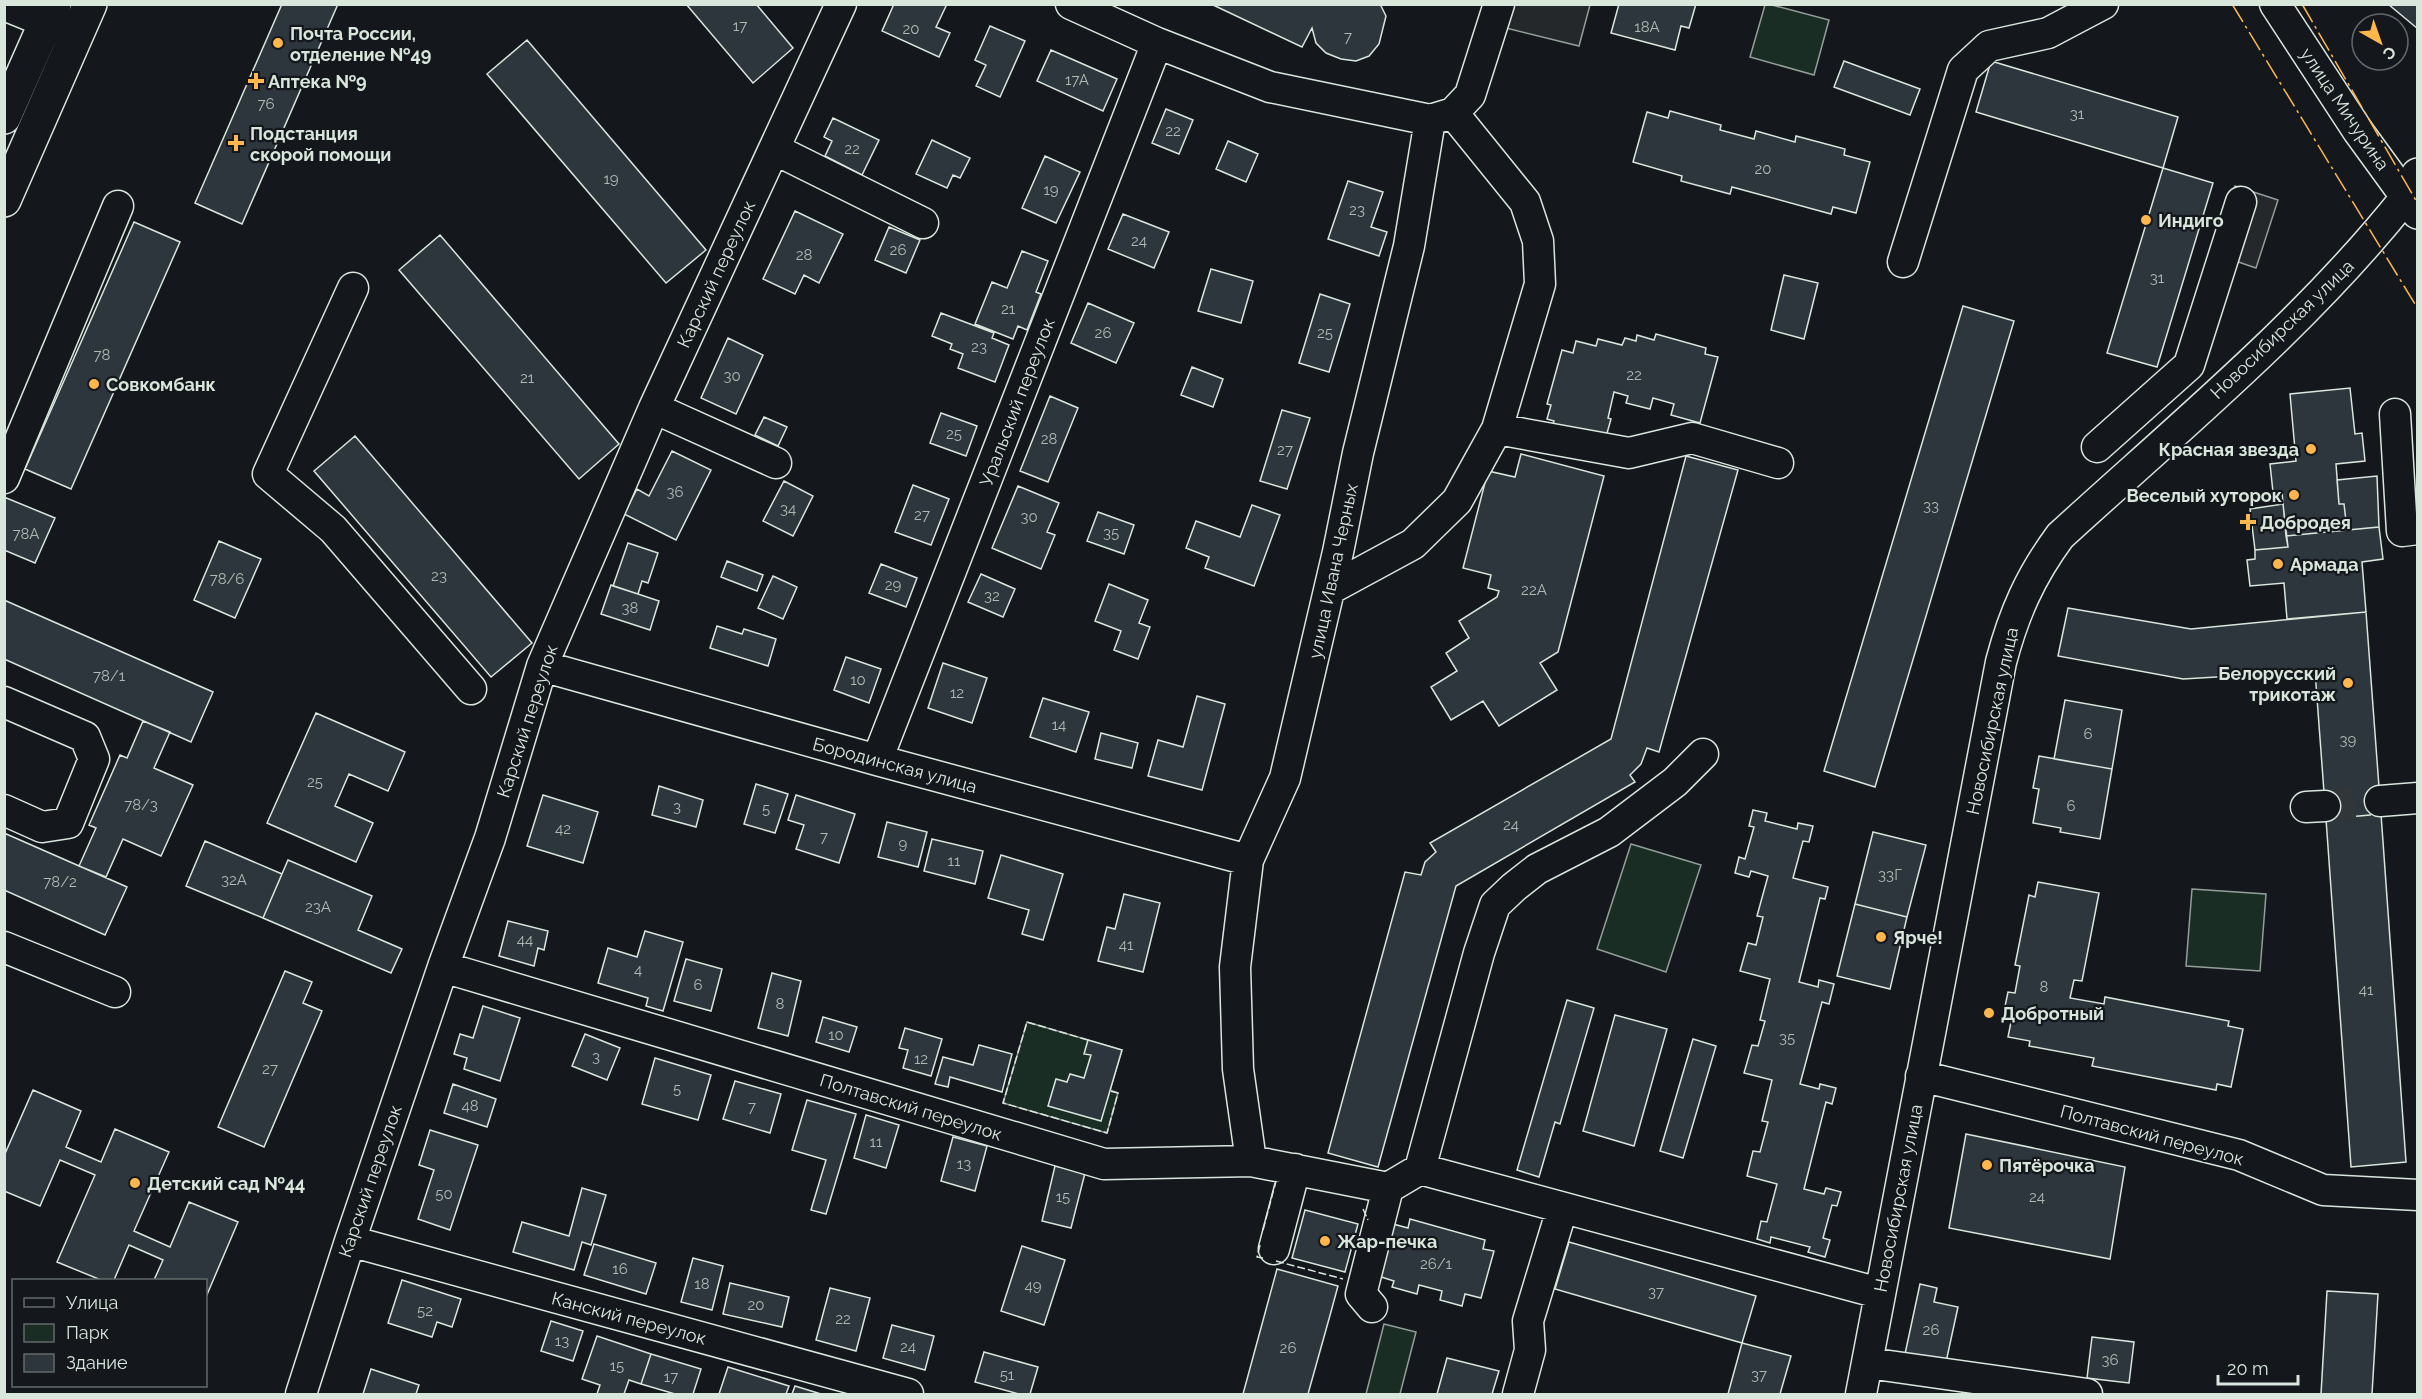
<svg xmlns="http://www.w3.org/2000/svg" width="2422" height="1399" font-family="Raleway,sans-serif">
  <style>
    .green { fill: #1a2d24; stroke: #939e99; stroke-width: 1.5 }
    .parking { fill: #24282b; stroke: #939e99; stroke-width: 1.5 }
    .building { fill: #2c363c; stroke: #d8e6dc; stroke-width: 1.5 }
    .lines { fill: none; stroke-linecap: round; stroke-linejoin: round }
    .minor-tunnel { stroke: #313739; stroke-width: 30; stroke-dasharray: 30 15; stroke-linecap: butt }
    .minor-casing { stroke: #d8e6dc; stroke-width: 33 }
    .major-casing { stroke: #d8e6dc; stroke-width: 36 }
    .minor { stroke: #14181c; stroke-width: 30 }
    .major { stroke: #14181c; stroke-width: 33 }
    .fence { stroke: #d8e6dc; stroke-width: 1.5; stroke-dasharray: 8 3; stroke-linecap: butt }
    .power { stroke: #ffb74d; stroke-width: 1.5; stroke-dasharray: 21 4.5 3 4.5; stroke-linecap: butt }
    .poi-dot { fill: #ffb74d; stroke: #14181c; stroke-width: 2 }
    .labels { text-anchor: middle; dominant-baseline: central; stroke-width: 4.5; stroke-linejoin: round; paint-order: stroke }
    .number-label { font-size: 15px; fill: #adbab4 }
    .poi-label { font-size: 18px; font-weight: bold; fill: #d8e6dc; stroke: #14181c; text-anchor: start }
    .street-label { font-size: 18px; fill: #d8e6dc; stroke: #14181c }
  </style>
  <rect width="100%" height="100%" fill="#14181c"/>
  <!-- green -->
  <path class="green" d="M1765,5H1772L1829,20L1814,75L1750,57Z
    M1631,844L1701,865L1666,972L1597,949Z
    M2192,889L2266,894L2260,971L2186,966Z
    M1027,1022L1122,1050L1110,1090L1118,1093L1107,1133L1003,1103Z
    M1384,1324L1416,1332L1400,1394H1366Z"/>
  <!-- parking -->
  <path class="parking" d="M1509,5H1590L1579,46L1502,27Z
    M2235,186L2278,200L2256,268L2212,253Z"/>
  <!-- building -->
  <path class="building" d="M282,4H338L242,224L195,203Z
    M686,4H756L793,48L753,83Z
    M894,4H947L936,27L950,33L939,57L882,31Z
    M1211,4H1380L1386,16L1379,44L1369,56L1356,61L1341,59L1326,53L1316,43L1312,28L1302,47Z
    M1619,4H1696L1689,28L1681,26L1675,50L1611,33Z
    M2388,4H2418V29Z
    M990,26L1025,41L1000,97L976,86L986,65L975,60Z
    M527,40L706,250L666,283L487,74Z
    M1051,50L1117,79L1103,111L1037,81Z
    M1844,61L1920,89L1910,115L1834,87Z
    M1991,61L2178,117L2163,168L1976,112Z
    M1166,109L1193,120L1179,154L1152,143Z
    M1670,111L1721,125L1720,130L1754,139L1756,131L1795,142L1796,136L1845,149L1844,155L1870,162L1856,213L1833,207L1831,214L1732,187L1730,194L1681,181L1682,176L1633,162L1647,112L1668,118Z
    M833,118L879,140L862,175L825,156L832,141L824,137Z
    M932,140L970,158L960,178L953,175L947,188L916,174Z
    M1228,141L1258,154L1246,182L1216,169Z
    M1045,156L1080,172L1056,223L1022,208Z
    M2163,168L2213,183L2157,367L2107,353Z
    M1348,181L1383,192L1371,227L1387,232L1379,256L1328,239Z
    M795,211L843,234L819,283L804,275L795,294L763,279Z
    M1123,214L1169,232L1154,268L1108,249Z
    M134,222L180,242L71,489L25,469Z
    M889,227L920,240L906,273L875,260Z
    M440,235L619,444L579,479L399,270Z
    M1022,251L1048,261L1036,292L1041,294L1027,330L1018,326L1013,339L975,324L992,282L1007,288Z
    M1211,269L1253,281L1241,323L1198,311Z
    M1784,275L1818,283L1804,339L1771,330Z
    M1320,294L1350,304L1329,372L1299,363Z
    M1088,303L1134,323L1116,363L1071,343Z
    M1963,306L2014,321L1875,787L1824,771Z
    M941,313L994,333L992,338L1009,345L995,382L958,368L963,354L950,349L952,344L932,336Z
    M1656,334L1706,348L1705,354L1718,357L1700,423L1671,415L1674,404L1653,398L1650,409L1626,403L1628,396L1614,392L1608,418L1611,419L1604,444L1551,430L1554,421L1547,419L1551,405L1547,404L1562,350L1573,353L1576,341L1596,346L1598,339L1622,345L1625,338L1636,341L1637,335L1654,340Z
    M728,338L763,355L736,414L701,398Z
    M1192,367L1223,379L1213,407L1181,395Z
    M2350,388L2355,434L2362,433L2365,461L2336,464L2339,504H2344L2347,530L2286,536L2282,492H2273L2270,464L2296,461L2290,394Z
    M1050,396L1078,408L1048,482L1020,471Z
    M1282,410L1310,418L1287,489L1260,481Z
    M941,413L977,426L966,456L930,443Z
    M764,417L787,427L778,446L755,435Z
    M355,436L532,643L491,677L314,471Z
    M672,451L711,470L676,540L624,514L637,489L649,496Z
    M1521,454L1604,476L1558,652L1540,663L1557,690L1499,726L1483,701L1451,720L1431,687L1457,671L1446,653L1469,638L1459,621L1497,597L1499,591L1488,588L1491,575L1463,568L1488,471L1515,477Z
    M1686,456L1738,470L1659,752L1647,748L1641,764L1630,775L1635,782L1456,886L1378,1167L1328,1153L1405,872L1421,875L1425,862L1436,852L1430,843L1611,739Z
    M2377,476L2379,527L2347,530L2344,504H2339L2337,480Z
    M784,481L813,496L793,536L763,521Z
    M913,485L949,499L931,545L895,532Z
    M1018,486L1059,503L1047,532L1055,535L1041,569L992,548Z
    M4,497L55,518L35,563L4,550Z
    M2283,504L2288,547L2255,550L2250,509Z
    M1252,505L1280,515L1254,586L1205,568L1209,557L1186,548L1196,521L1240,537Z
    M1098,512L1134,525L1124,554L1087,541Z
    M2379,527L2383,559L2362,562L2366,612L2287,619L2284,583L2250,586L2247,560L2255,559V550L2288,547L2286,536Z
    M219,541L261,559L235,618L194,600Z
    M628,543L658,553L648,583L642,581L638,594L613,586Z
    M727,561L763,575L757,591L721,577Z
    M881,564L917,578L906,607L869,593Z
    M981,574L1015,589L1003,617L968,602Z
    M773,576L797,587L783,619L758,608Z
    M1109,584L1148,600L1139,623L1150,627L1138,659L1114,650L1121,631L1095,621Z
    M611,585L659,601L650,630L601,614Z
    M4,600L213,692L191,742L4,659Z
    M2068,608L2191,629L2366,612L2381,814L2326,819L2315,671L2183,679L2058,656Z
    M717,626L742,634L744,629L776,639L768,666L710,648Z
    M846,657L881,669L869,703L834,690Z
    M943,663L987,678L972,723L928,708Z
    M1197,696L1225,704L1202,790L1148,776L1158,740L1183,747Z
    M1043,698L1089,712L1076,752L1030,737Z
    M2065,700L2122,710L2112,769L2054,759Z
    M316,713L405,752L388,791L349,774L335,806L373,823L356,862L267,823Z
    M143,721L170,732L154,768L193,785L161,856L123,839L106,877L79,866L96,828L89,825L120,755L127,758Z
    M1101,733L1138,743L1132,768L1095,759Z
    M2039,756L2112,769L2100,839L2060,832L2061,828L2033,823L2039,789L2033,788Z
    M756,784L788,794L775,833L744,824Z
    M659,786L703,800L696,827L652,815Z
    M543,795L598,812L583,863L527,846Z
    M796,795L855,814L839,863L796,849L804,825L788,820Z
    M1753,810L1767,813L1765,821L1797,829L1798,823L1813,826L1809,842L1803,841L1793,878L1828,887L1825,899L1820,898L1799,982L1818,987L1819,980L1834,984L1829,1004L1822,1002L1800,1084L1819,1089L1820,1084L1836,1088L1832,1104L1826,1102L1804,1189L1824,1194L1826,1188L1841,1192L1837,1206L1832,1205L1823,1238L1830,1240L1825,1257L1808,1252L1810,1247L1771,1237L1770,1243L1757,1239L1761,1221L1767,1222L1777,1184L1747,1176L1753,1151L1760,1152L1768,1122L1762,1121L1772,1080L1744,1073L1752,1045L1758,1046L1765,1021L1760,1020L1770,979L1740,971L1748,943L1756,945L1763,917L1757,916L1768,876L1751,871L1749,877L1735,873L1739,857L1745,859L1754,827L1749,826Z
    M2381,814L2406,1162L2351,1167L2326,819Z
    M887,822L927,832L918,867L878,857Z
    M1873,832L1926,845L1907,917L1855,904Z
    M4,833L127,887L105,935L4,890Z
    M932,839L983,851L975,884L924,871Z
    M205,841L282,874L263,918L186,886Z
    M1001,855L1063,874L1043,940L1022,934L1029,910L988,898Z
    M288,860L372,896L358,930L402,949L391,973L263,918Z
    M2038,882L2099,893L2082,981L2074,980L2070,998L2104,1004L2105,997L2229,1021L2228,1026L2243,1029L2231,1087L2217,1084L2216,1090L2092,1066L2094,1058L2029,1046L2030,1041L2008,1037L2013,1012L2004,1011L2008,992L2015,993L2020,966L2015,965L2029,895L2035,897Z
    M1124,894L1160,903L1143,972L1098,961L1107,927L1115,929Z
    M1855,904L1907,917L1890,989L1837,976Z
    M508,921L548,931L544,950L538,948L534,966L499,956Z
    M645,931L683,942L663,1011L646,1006L648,998L598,983L608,948L637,957Z
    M686,959L722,969L711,1011L674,1001Z
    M285,971L312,982L303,1003L322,1011L264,1147L218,1127Z
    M772,973L801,981L788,1036L758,1028Z
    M1567,1000L1594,1008L1560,1124L1555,1122L1539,1177L1517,1170Z
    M483,1006L520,1018L500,1081L464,1069L467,1058L454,1054L460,1034L473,1038Z
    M1615,1015L1667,1029L1634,1146L1583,1131Z
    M823,1017L857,1027L849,1052L816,1042Z
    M905,1028L942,1039L931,1076L903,1068L908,1050L899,1048Z
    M585,1034L620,1048L607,1080L572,1066Z
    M1693,1039L1716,1046L1683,1158L1660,1151Z
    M1088,1040L1122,1050L1101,1121L1048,1106L1056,1079L1067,1082L1070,1074L1084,1078L1091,1055L1084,1054Z
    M979,1045L1012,1054L1002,1092L950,1077L948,1087L935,1084L943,1057L973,1065Z
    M655,1058L711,1075L698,1120L642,1104Z
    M735,1081L781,1094L770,1133L723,1119Z
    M453,1084L496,1099L487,1127L444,1113Z
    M33,1090L81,1111L66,1147L101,1162L115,1129L169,1152L134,1231L170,1247L189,1202L238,1222L206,1297V1280H154L163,1260L129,1245L114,1280H101L57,1262L95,1175L60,1160L40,1206L4,1191V1156Z
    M807,1100L856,1114L826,1214L811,1210L826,1160L792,1150Z
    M866,1115L899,1125L886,1168L854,1158Z
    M430,1130L478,1145L450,1230L418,1219L434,1170L419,1165Z
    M1966,1134L2125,1167L2110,1259L1949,1228Z
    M953,1137L987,1146L975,1191L941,1181Z
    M1055,1166L1085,1173L1071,1228L1042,1221Z
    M582,1188L606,1195L591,1245L582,1242L574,1270L513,1252L522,1222L569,1236Z
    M1305,1210L1358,1224L1345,1272L1292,1258Z
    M1410,1219L1485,1240L1483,1249L1494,1251L1481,1298L1465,1294L1462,1306L1440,1300L1442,1291L1419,1285L1417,1294L1392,1287L1394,1281L1378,1276L1393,1224L1408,1228Z
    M1569,1242L1756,1296L1742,1343L1555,1289Z
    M594,1244L656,1263L646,1294L584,1275Z
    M1022,1246L1065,1260L1044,1325L1001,1311Z
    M693,1258L723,1266L712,1310L681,1302Z
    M1277,1269L1338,1286L1329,1319L1308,1394H1243Z
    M402,1280L461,1299L452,1327L437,1322L432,1337L388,1323Z
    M730,1283L789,1297L782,1327L723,1314Z
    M1920,1284L1937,1288L1934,1302L1958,1307L1946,1362L1905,1354Z
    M830,1288L870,1298L856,1351L816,1340Z
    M2327,1291L2378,1294L2372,1394H2321Z
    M551,1321L583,1331L573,1361L541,1351Z
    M892,1325L934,1336L925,1370L883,1358Z
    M597,1336L651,1354L641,1384L629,1380L624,1394H597L600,1385L582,1379Z
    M2092,1337L2134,1342L2129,1383L2087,1378Z
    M1742,1343L1791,1356L1780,1394H1728Z
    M984,1352L1038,1367L1030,1394H1019L975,1382Z
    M651,1354L701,1369L693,1394H675L641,1384Z
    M1447,1358L1499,1371L1492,1394H1437Z
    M728,1367L789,1386L786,1394H719Z
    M371,1369L419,1385L416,1394H363Z
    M795,1386L821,1394H792Z"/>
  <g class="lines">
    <!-- minor-tunnel -->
    <path class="minor-tunnel" d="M2325,806L2380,801"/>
    <defs>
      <path id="minor" d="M1071,4L1157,43L1270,87L1430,120L1453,113L1470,95L1499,4
        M4,5L68,31
        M1453,113L1525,202L1538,241L1540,284L1497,429
        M774,149L923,223
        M1903,262L1963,70L1989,46L2048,33L2103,4
        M353,288L268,474L333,529L471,689
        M654,408L776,463
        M2395,414L2402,531L2418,529
        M2097,447L2189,365L2241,202
        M4,478L118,206
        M1330,589L1413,544L1457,501L1497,429L1629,453L1692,438L1778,463
        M542,666L877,760L1248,860
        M4,702L85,737L94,759L68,823L42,827L4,810
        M877,760L1157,43
        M2380,801L2418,798
        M2306,807L2325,806
        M4,947L115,992
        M443,967L1104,1164L1251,1161L1388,1188
        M1921,1076L2239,1155L2323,1190L2418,1195
        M1251,1161L1238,1069L1235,967L1248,860L1285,778L1338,552L1358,453L1409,246L1430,120
        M1420,1169L1879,1293
        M350,1241L908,1394
        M1274,1249L1295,1169
        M1372,1307L1361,1294L1388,1188L1420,1169L1479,953L1495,905L1514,887L1537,869L1609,832L1675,782L1703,754
        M1868,1363L2087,1394
        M301,1394L350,1241L443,967L490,838L542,666L654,408L841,4
        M1518,1394L1530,1350L1528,1321L1562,1209
        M1861,1394L2001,662C2014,613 2030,577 2060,536C2179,427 2306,323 2406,197L2358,131L2275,4"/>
      <path id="major" d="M4,117L54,4
        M2418,175L2406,197L2418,212
        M4,200L90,4"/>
    </defs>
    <!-- minor casing -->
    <use href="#minor" class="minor-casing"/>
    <!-- major casing -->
    <use href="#major" class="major-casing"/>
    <!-- minor -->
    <use href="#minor" class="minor"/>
    <!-- major -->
    <use href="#major" class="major"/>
    <!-- fence -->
    <path class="fence" d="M1088,1040L1027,1022L1003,1103L1107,1133L1118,1093L1110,1091
      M1363,1209L1368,1220
      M1263,1230L1276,1181
      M1260,1245L1257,1257L1263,1258
      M1276,1261L1343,1279"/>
    <!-- power -->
    <path class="power" d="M2232,4L2418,309
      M2302,4L2418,204"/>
  </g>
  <!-- markers -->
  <g class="poi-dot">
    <circle cx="278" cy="43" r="6"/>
    <path d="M253 72h6v6h6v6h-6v6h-6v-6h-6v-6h6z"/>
    <path d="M233 134h6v6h6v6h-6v6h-6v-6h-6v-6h6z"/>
    <circle cx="2146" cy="220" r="6"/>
    <circle cx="94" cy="384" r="6"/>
    <circle cx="2311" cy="449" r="6"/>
    <circle cx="2294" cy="495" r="6"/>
    <path d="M2245 513h6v6h6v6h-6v6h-6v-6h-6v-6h6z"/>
    <circle cx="2278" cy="564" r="6"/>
    <circle cx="2348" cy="683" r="6"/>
    <circle cx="1881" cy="937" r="6"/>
    <circle cx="1989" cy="1013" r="6"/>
    <circle cx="1987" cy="1165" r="6"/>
    <circle cx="135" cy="1183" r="6"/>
    <circle cx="1325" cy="1241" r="6"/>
  </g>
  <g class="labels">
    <!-- number labels -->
    <g class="number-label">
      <text x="740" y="26">17</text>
      <text x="1647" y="27">18А</text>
      <text x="911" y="29">20</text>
      <text x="1348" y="37">7</text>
      <text x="1077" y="80">17А</text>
      <text x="266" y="104">76</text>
      <text x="2077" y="114">31</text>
      <text x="1173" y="131">22</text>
      <text x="852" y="149">22</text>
      <text x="1763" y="169">20</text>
      <text x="611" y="179">19</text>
      <text x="1051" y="190">19</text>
      <text x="1357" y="210">23</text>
      <text x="1139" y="241">24</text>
      <text x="898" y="250">26</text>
      <text x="804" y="255">28</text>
      <text x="2157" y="278">31</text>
      <text x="1008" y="309">21</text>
      <text x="1103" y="333">26</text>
      <text x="1325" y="333">25</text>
      <text x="979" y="347">23</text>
      <text x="102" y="355">78</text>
      <text x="1634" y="375">22</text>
      <text x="732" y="376">30</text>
      <text x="527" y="378">21</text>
      <text x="954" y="434">25</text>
      <text x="1049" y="439">28</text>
      <text x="1285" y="450">27</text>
      <text x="675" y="492">36</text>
      <text x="1931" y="506">33</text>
      <text x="788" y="509">34</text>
      <text x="922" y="515">27</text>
      <text x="1029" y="517">30</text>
      <text x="1111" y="533">35</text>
      <text x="26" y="534">78А</text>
      <text x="439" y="576">23</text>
      <text x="227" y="579">78/6</text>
      <text x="893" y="585">29</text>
      <text x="1534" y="590">22А</text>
      <text x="992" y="596">32</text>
      <text x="630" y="608">38</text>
      <text x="109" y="676">78/1</text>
      <text x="858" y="680">10</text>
      <text x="957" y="693">12</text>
      <text x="1059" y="725">14</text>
      <text x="2088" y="734">6</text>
      <text x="2348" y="740">39</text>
      <text x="315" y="782">25</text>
      <text x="141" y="805">78/3</text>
      <text x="2071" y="806">6</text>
      <text x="677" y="807">3</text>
      <text x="766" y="809">5</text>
      <text x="1511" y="825">24</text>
      <text x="563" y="829">42</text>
      <text x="824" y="837">7</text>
      <text x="903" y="844">9</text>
      <text x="954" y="861">11</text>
      <text x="1890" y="875">33Г</text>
      <text x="234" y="880">32А</text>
      <text x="60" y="882">78/2</text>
      <text x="318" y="907">23А</text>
      <text x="525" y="940">44</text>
      <text x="1126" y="945">41</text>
      <text x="638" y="970">4</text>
      <text x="698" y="985">6</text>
      <text x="2044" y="987">8</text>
      <text x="2366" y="990">41</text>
      <text x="780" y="1004">8</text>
      <text x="836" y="1035">10</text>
      <text x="1787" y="1038">35</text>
      <text x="596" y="1057">3</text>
      <text x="921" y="1059">12</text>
      <text x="270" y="1069">27</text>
      <text x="677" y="1089">5</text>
      <text x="470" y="1106">48</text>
      <text x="752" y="1107">7</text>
      <text x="876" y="1142">11</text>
      <text x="964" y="1164">13</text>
      <text x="444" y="1194">50</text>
      <text x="1063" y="1197">15</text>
      <text x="2037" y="1197">24</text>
      <text x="1436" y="1264">26/1</text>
      <text x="620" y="1269">16</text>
      <text x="702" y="1284">18</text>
      <text x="1033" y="1286">49</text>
      <text x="1656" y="1292">37</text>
      <text x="756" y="1305">20</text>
      <text x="425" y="1311">52</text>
      <text x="843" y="1319">22</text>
      <text x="1931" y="1330">26</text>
      <text x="562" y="1341">13</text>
      <text x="908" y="1347">24</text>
      <text x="1288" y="1348">26</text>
      <text x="2110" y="1360">36</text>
      <text x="617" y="1366">15</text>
      <text x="1007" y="1375">51</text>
      <text x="1759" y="1375">37</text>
      <text x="671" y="1377">17</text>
    </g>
    <!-- poi labels -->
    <g class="poi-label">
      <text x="290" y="33">Почта России,<tspan x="290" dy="21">отделение №49</tspan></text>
      <text x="268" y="81">Аптека №9</text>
      <text x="250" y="133">Подстанция<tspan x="250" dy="21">скорой помощи</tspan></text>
      <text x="2158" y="220">Индиго</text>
      <text x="106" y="384">Совкомбанк</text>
      <text x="2299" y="449" text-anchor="end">Красная звезда</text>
      <text x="2282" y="495" text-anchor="end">Веселый хуторок</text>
      <text x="2260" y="522">Добродея</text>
      <text x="2290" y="564">Армада</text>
      <text x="2336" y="673" text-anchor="end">Белорусский<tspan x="2336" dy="21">трикотаж</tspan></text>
      <text x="1893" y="937">Ярче!</text>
      <text x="2001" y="1013">Добротный</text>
      <text x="1999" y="1165">Пятёрочка</text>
      <text x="147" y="1183">Детский сад №44</text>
      <text x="1337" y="1241">Жар-печка</text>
    </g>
    <!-- street labels -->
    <g class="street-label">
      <text transform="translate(2345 109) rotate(56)">улица Мичурина</text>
      <text transform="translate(716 274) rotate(-65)">Карский переулок</text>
      <text transform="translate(2282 329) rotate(-44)">Новосибирская улица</text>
      <text transform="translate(1017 402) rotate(-69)">Уральский переулок</text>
      <text transform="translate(1333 571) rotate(-78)">улица Ивана Черных</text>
      <text transform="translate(527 721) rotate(-72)">Карский переулок</text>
      <text transform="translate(1992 721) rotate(-78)">Новосибирская улица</text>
      <text transform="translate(895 765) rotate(15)">Бородинская улица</text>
      <text transform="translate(911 1107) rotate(17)">Полтавский переулок</text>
      <text transform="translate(2152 1135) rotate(15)">Полтавский переулок</text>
      <text transform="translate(370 1181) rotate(-71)">Карский переулок</text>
      <text transform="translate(1898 1198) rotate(-79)">Новосибирская улица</text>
      <text transform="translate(629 1318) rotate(15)">Канский переулок</text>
    </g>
  </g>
  <!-- border -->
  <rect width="2422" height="1399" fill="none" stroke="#d8e6dc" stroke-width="12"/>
  <!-- legend -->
  <rect x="12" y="1279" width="195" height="108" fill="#14181c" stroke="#626a69" stroke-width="1.5"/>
  <rect x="24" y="1298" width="30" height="9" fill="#14181c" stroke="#626a69" stroke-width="1.5"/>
  <text x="66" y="1309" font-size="18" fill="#d8e6dc">Улица</text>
  <rect x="24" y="1324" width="30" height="18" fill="#1a2d24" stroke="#626a69" stroke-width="1.5"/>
  <text x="66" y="1339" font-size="18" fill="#d8e6dc">Парк</text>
  <rect x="24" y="1354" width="30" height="18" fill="#2c363c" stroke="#626a69" stroke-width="1.5"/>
  <text x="66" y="1369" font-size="18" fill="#d8e6dc">Здание</text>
  <!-- north arrow -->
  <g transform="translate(2380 42) rotate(140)"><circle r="28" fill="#14181c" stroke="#626a69" stroke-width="1.5"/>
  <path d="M0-4.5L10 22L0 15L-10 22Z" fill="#ffb74d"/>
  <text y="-9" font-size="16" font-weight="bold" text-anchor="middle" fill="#d8e6dc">С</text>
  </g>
  <!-- scale -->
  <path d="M2218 1375v9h80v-9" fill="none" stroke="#d8e6dc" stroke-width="3"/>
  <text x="2227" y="1375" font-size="18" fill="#d8e6dc" stroke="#14181c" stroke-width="4.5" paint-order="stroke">20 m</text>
</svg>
